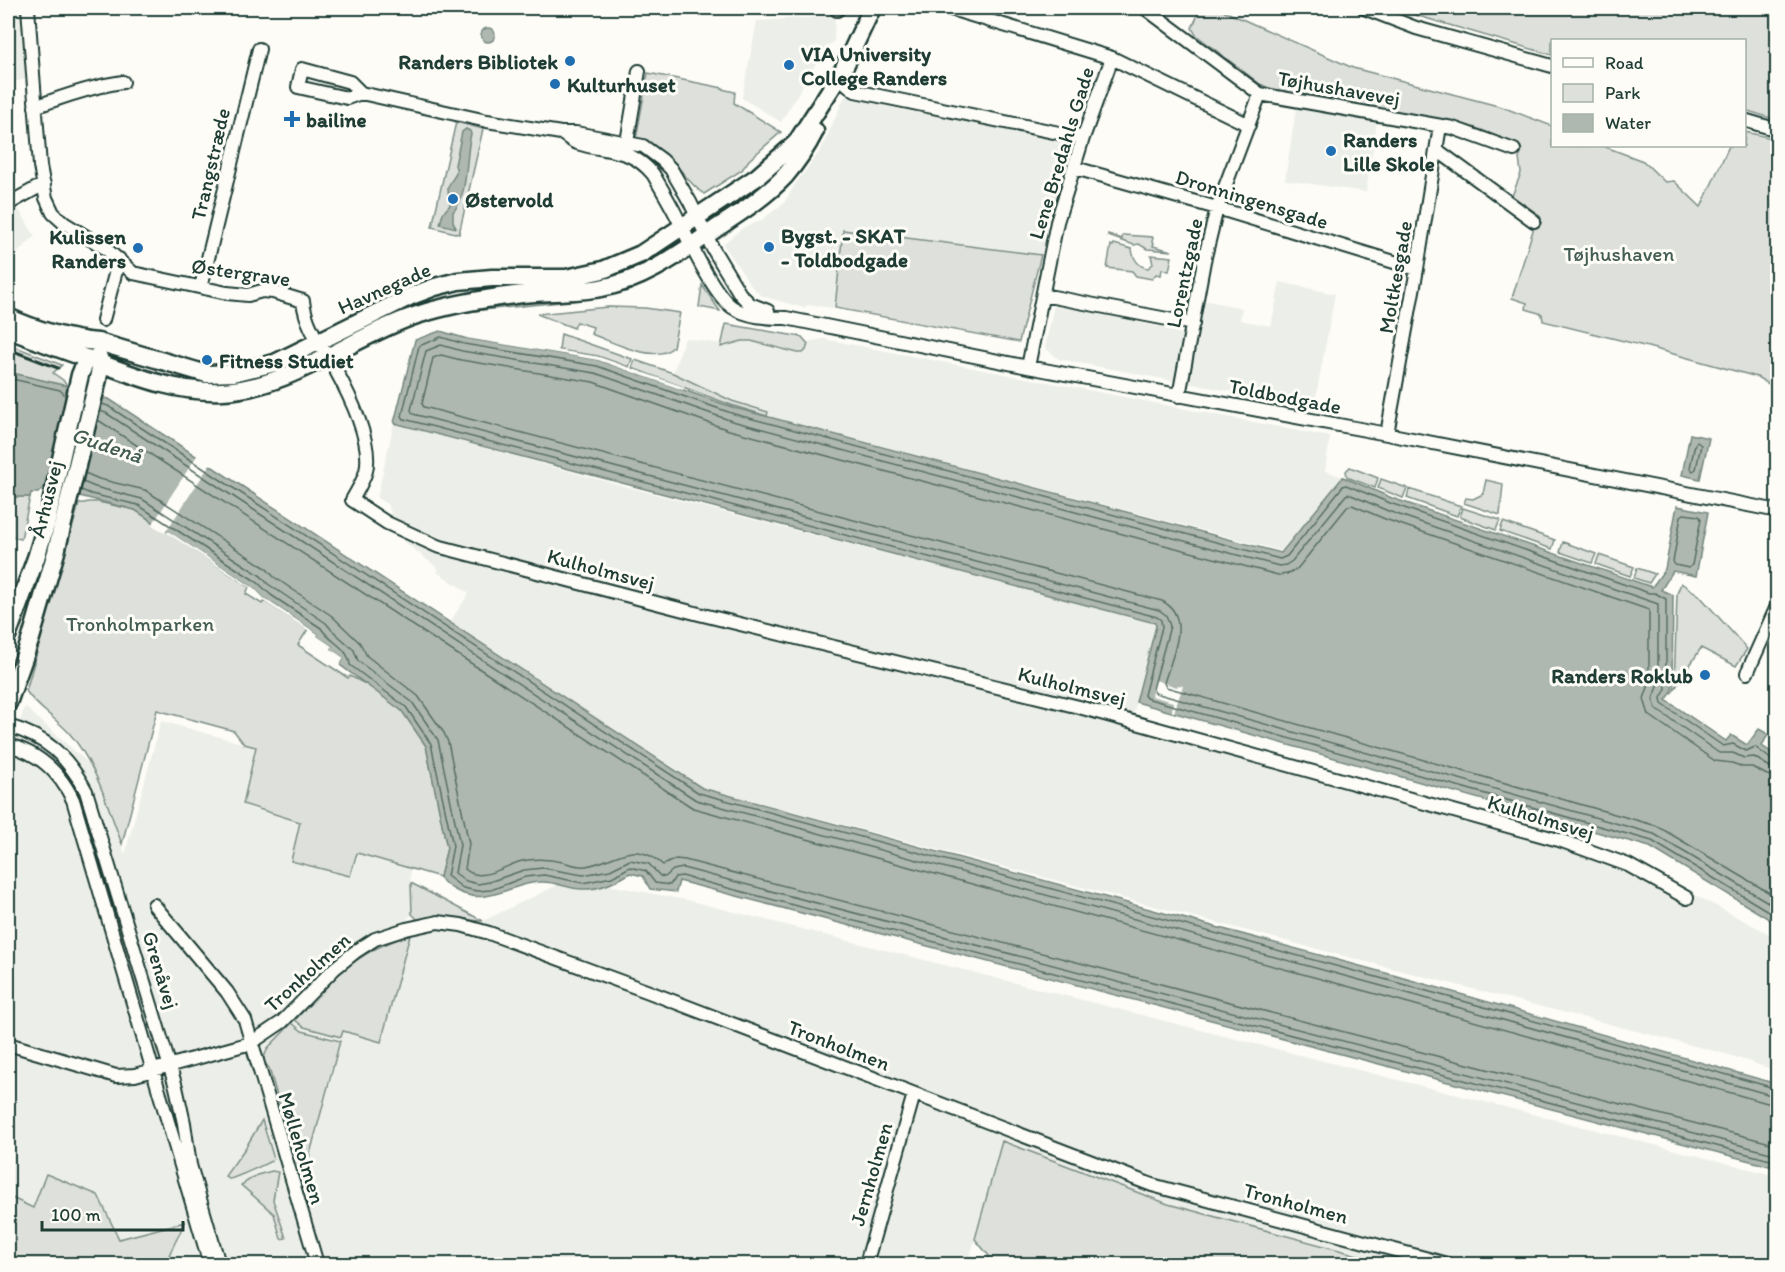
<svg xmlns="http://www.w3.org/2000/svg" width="1785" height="1272" font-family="Itim,sans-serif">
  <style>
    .built { fill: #eceee9 }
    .green { fill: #dde0db; stroke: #7e8e88; stroke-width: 1.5 }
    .water { fill: #aeb8b1; stroke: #75877f; stroke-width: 1.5 }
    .pier { fill: #fdfcf7 }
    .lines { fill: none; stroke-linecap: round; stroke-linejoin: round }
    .shore { stroke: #586e66; stroke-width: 1.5 }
    .minor-casing { stroke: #1f3d34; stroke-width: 16 }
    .major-casing { stroke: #1f3d34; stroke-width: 21 }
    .minor { stroke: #fdfcf7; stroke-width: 12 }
    .major { stroke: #fdfcf7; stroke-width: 16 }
    .rail { stroke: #1f3d34; stroke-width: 3 }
    .poi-dot { fill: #1f6fb2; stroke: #fdfcf7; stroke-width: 2 }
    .labels { text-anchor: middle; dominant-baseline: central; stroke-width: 6; stroke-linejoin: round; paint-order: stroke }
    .poi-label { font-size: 21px; font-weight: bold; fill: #1f3d34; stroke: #fdfcf7; text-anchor: start }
    .street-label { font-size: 21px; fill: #1f3d34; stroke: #fdfcf7 }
    .park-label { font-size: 21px; fill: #455e55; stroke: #fdfcf7 }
    .water-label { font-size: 22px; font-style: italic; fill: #435c53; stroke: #fdfcf7 }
  </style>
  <rect width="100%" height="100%" fill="#fdfcf7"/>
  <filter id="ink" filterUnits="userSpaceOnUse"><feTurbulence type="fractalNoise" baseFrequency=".0167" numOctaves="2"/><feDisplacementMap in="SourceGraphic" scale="12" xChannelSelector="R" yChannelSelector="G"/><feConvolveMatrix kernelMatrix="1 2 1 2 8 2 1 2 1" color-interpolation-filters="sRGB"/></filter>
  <g filter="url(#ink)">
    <!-- built -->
    <path class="built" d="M8,8H22L27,79L8,83Z
      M835,16L834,41L831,44L827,45L781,122L742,98L757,21Z
      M845,96L1069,140L1073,148L1041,255L843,230L835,308L808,305L804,308L762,296L752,287L723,244L744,227L760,221L784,203L796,183L821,150Z
      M1296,109L1377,122L1366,192L1285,180Z
      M8,191L35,236L8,262Z
      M1280,282L1335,294L1314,407L1187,383L1203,300L1242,308L1240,320L1271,326Z
      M1054,305L1173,329L1182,335L1174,381L1059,359L1045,348Z
      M685,338L721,344L742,338L805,342L824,339L1330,437L1325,471L1343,477L1282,551L767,416V412L732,401L673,373Z
      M394,423L608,482L1155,623L1156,626L1133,715L1559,833L1632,862L1777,938V1071L1726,1054L1305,946L701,787L450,622L469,593L437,572L439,569L383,525L391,512L387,504L377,498Z
      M25,707L94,768L125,854L161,721L256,747L243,804L300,822L291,861L350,876L357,853L410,867L412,914L403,924L427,917L483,921L572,878L691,901L1777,1176V1264H1391L1168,1204L1003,1141L968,1264H8V754Z"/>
    <!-- green -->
    <path class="green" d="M1201,8H1217L1353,68L1502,107L1552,126V146H1603L1643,161L1665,182L1674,181L1701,207L1729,146H1744L1745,132L1777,139V389L1757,377L1648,347L1543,321L1542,314L1526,309L1527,303L1512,298L1538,214L1512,196L1521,173L1519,158L1522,150C1482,123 1436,118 1390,110C1350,103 1311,96 1271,89L1260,84L1196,35L1192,28Z
      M1391,8H1777V120L1745,110L1744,40H1552V55Z
      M648,73L723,88L722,89L735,92L734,103L781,132L749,160L742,170L704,194C692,186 686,176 677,166C666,153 652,144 636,139Z
      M456,122L483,129L459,234L432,227Z
      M843,230L1041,255L1019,342L835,308Z
      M1108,234L1122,239L1123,235L1153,237L1152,242L1154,243L1153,246L1172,251L1147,249L1139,244L1134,245L1108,236Z
      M1114,244L1132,249C1133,259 1139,267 1148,268L1153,264L1151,255L1172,257L1169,271L1162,269L1161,275L1156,274L1152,279L1136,276L1132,271L1107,268L1111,245L1113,246Z
      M702,285L720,311L699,307Z
      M571,296L600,298L455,313L469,307Z
      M608,307L645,308L680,313L673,347C656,365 611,341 591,334L593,327L577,322L574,328L537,314Z
      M726,324L802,337L808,344L806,350L803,353H798L751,341H742L721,347Z
      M561,334L632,359L629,367L598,356L559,350Z
      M8,344L62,365L53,373L63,380L67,386L8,372Z
      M635,360L673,373L732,401L768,412L767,416L734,406L632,368Z
      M1350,467L1378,478L1375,488L1347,477L1346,471Z
      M1381,479L1407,488L1403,498L1378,488Z
      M1486,480L1503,484L1500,515L1464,503L1466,498L1473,499L1483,494Z
      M1409,489L1461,506L1457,516L1407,498Z
      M8,497H30L21,539L8,536Z
      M89,502H98L135,510L249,587L246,594L262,604L264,601L308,629L298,645L348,678L350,676L375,689L402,711L426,746L447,848L440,877L357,853L350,876L291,861L300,822L243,804L256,747L244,744L234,731L157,710L122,844C107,805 97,766 70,734C56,718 37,708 26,691L79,504Z
      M1463,508L1500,520L1496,530L1460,517Z
      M1503,522L1555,540L1552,549L1500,531Z
      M1563,542L1596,554L1592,563L1560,552Z
      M1599,555L1634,567L1630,576L1596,564Z
      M1637,568L1655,574L1649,583L1634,578Z
      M1681,583L1699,595L1747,649L1736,666L1701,648L1674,690L1677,594Z
      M411,883L483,921L427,917L418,920L412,914Z
      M410,935L381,1042L343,1031L341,1037L304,1027L295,1020C320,993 343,965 375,949C386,943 399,939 410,935Z
      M292,1023L302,1031L340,1041L306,1169L294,1167L295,1158L269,1068L263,1061L267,1049Z
      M262,1120L274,1159C271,1162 233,1179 229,1179L225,1176L246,1147Z
      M1002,1141L1168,1204L1391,1264H986L989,1256L975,1239Z
      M272,1171L278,1172L273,1200L286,1238L281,1239L274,1214L241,1185L257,1175Z
      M46,1174L98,1195L119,1239L185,1222L168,1257L161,1264H8V1196L33,1208Z"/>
    <!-- water -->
    <path class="water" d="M481 35a7 7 0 1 1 14 0a7 7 0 1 1-14 0Z
      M466,129L470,131L471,134C465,157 469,195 453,212V222L456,228L440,224L443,213L450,205C450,199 448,195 448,189C449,178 460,177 455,165L462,132Z
      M440,331L464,338L598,360L735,408L1281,553L1343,477L1392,498L1652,587L1665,569L1677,506L1708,512L1696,576L1673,571L1661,590L1673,595L1672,692L1666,700L1726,741L1731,735L1747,745L1759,729L1768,734L1762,746L1777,756V924L1650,847L1136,702L1156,626L1155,623L394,423L415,340Z
      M8,372L67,386V390L109,399L702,788L1393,975L1777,1084V1168L679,881L676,892L650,889L643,876L630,873C616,882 599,890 582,889C568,889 555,881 541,882C508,883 487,909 453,889C447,885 443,883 440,877L447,848L426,746L402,711L340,665L344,658L330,649L332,646L316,636L318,634L265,599L254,588L135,510L44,487L38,493H31L30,497H8Z
      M1690,434L1709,438L1700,479L1682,475Z"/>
    <!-- pier -->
    <path class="pier" d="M467,335L599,357L684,387L683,390L598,360L466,338Z
      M198,454L211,463L165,533L152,525Z
      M168,531L254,588L265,599L318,634L317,636L332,646L331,649L344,658L338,668L337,665L340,659L328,651V647L314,638V634L263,601L249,587L167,533Z
      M1155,680L1177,687L1178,685L1183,686L1174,712H1172L1173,702L1151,696Z"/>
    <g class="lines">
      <!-- shore -->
      <path class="shore" d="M8,378L60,390L65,395
        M102,404L108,406L699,793L1391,981L1778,1089
        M100,411L106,413L696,800L1389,988L1778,1097
        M98,420L693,808L1387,997L1778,1106
        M1697,442L1701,445L1696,469L1693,471L1690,468L1695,444Z
        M85,473L99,479L145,490L266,568L274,577L332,616L360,643L367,656L418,696L444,733L448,742L469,844L465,869C481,884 505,865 522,861C536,858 549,859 563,862C570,864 579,867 586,866C618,861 632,837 663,865L676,859L685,860L1778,1145
        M83,482L95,487L142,499L261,576L268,584L326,623L331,629L354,650L358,661L412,702L438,740L460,845L455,873L466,881L478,884L489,882L524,870L543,868L583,875L610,870L630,860L649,864L660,876L665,877L673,870L683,868L1778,1155
        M81,490L91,494L138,505L257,582L271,595L321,628C330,643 348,646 350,665L406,707L431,744L453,846L447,876L463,888L477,891L491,890L525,877L544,875L583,883L612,877L630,867L646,871L655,883L670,885L675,877L682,876L1778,1162
        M1684,514L1699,516L1701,519L1692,565L1689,568L1675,565L1673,562L1681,516Z
        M1778,761L1772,760L1755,747L1746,751L1733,744L1723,746L1662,704L1661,698L1666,689V599L1655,593H1649L1390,503L1346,485L1343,486L1287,556L1280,559L734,414L597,366L464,344L441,337L419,346L402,416L404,419L1157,617L1161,620L1162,627L1144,695L1146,698L1652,841L1778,917
        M1778,768L1770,767L1754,757L1744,758L1733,753H1719L1656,709L1653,699L1658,687V604L1388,511L1349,494L1346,495L1292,561L1286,565L1279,566L732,421L595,373L462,351L441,345L426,351L411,410L413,414L1159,610L1166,615L1170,626L1153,689L1155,693L1654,834L1778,908
        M1778,777L1767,775L1752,767H1743L1732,763L1715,761L1649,715L1644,699L1649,684V610L1385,519L1352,505L1348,506L1297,569L1287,574L1278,575L729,430L593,382L461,360L441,355L433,358L422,404L424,407L1162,601C1193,616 1171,659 1164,683L1166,687L1657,826L1778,898"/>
      <defs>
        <path id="minor" d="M28,8L40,166L46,198L53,213L64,223L105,248L133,273L227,293L248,295L262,291L273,292L303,301C306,327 321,345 334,367C349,394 373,441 366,471C363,482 357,491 352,500
          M948,8L1112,58L1249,125
          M1145,8L1260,94L1453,128L1514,150
          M1364,8L1416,28L1552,66
          M837,10L839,8
          M842,80L855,91L1083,138
          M361,93L347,98L298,87L302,69L350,82L361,93L487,121L561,133H576L643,146L662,160L671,169L690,202L713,249L740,294L750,304L768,311
          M35,107C64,96 93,86 123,82
          M1744,120L1778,130
          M561,133C566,136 571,141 577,143C608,153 629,146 653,174C661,188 669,201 676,215C687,237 713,294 732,307C747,317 768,318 786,318L1028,367L1387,434L1778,511
          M626,148L639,71
          M1437,150L1534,221
          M1075,168L1217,208L1417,269
          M8,204L44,184
          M201,287L259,49
          M1043,295L1193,324
          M103,320L119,259
          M1028,367L1057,222L1083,138L1112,58
          M1179,396L1204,261L1217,208L1260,94
          M1387,434L1417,269L1440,126
          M352,500L387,523L437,546L699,614L1079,707L1562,841L1628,865L1687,898
          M1747,673L1778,604
          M8,726C47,737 67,756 86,791L176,1087L184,1123L190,1165L219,1264
          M8,745C39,753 59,771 73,800L210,1264
          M154,905L227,992L245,1020L317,1264
          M8,1044L116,1076L135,1075L251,1043L282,1022L335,968L355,952L375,939L406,929L438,922L461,925L489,933L649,992L1152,1185L1447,1264
          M866,1264L914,1094"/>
        <path id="major" d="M8,317C33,329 70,340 98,342L207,374L233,373L275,363L411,296L435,287L458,281L492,278H566L603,270L641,254L757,177L796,143L843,70L872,8
          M15,332C43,343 71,353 100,363C140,378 179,393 223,391C291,388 353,336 417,315C448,305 482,299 515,295C543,291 572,293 601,288C646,280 683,251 720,226C743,211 766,196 785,176C797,162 807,147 815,131
          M8,634L36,558L46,525L80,375L87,358
          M8,703L31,638L56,552L98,379L101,363L98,355"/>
      </defs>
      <!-- minor casing -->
      <use href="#minor" class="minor-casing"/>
      <!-- major casing -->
      <use href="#major" class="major-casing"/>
      <!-- minor -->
      <use href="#minor" class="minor"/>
      <!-- major -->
      <use href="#major" class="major"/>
      <!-- rail -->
      <path class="rail" d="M8,349L58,368"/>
    </g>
  </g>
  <!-- markers -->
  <g class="poi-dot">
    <circle cx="570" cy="61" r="6"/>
    <circle cx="789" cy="65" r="6"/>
    <circle cx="555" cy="84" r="6"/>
    <path d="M289 110h6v6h6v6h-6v6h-6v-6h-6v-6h6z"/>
    <circle cx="1331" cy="151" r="6"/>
    <circle cx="453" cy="199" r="6"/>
    <circle cx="769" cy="247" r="6"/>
    <circle cx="138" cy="248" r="6"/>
    <circle cx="207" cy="360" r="6"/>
    <circle cx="1705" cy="675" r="6"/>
  </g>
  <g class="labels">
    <!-- poi labels -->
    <g class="poi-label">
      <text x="801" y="53">VIA University<tspan x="801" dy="24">College Randers</tspan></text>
      <text x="558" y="61" text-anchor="end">Randers Bibliotek</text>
      <text x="567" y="84">Kulturhuset</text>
      <text x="306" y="119">bailine</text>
      <text x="1343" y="139">Randers<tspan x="1343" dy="24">Lille Skole</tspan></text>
      <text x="465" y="199">Østervold</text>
      <text x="781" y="235">Bygst. - SKAT<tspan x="781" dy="24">- Toldbodgade</tspan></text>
      <text x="126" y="236" text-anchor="end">Kulissen<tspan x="126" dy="24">Randers</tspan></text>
      <text x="219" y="360">Fitness Studiet</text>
      <text x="1693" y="675" text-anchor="end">Randers Roklub</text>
    </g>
    <!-- street labels -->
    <g class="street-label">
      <text transform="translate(1339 88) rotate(10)">Tøjhushavevej</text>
      <text transform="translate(1061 153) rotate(-73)">Lene Bredahls Gade</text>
      <text transform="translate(210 164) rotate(-77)">Trangstræde</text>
      <text transform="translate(1252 199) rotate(17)">Dronningensgade</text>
      <text transform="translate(241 272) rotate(8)">Østergrave</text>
      <text transform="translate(1184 273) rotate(-78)">Lorentzgade</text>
      <text transform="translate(1395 277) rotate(-80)">Moltkesgade</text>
      <text transform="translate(384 288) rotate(-24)">Havnegade</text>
      <text transform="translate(1285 396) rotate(11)">Toldbodgade</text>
      <text transform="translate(46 499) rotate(-76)">Århusvej</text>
      <text transform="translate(601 569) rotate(15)">Kulholmsvej</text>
      <text transform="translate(1072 686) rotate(14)">Kulholmsvej</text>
      <text transform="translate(1541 817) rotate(17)">Kulholmsvej</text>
      <text transform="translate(161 970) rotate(73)">Grenåvej</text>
      <text transform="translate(307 972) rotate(-42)">Tronholmen</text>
      <text transform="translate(839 1045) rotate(21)">Tronholmen</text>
      <text transform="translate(302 1148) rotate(73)">Mølleholmen</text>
      <text transform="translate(871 1174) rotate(-74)">Jernholmen</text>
      <text transform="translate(1296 1203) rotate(15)">Tronholmen</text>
    </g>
    <!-- park labels -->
    <g class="park-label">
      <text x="1619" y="253">Tøjhushaven</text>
      <text x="140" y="623">Tronholmparken</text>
    </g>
    <!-- water labels -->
    <g class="water-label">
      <text transform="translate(107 445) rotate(18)">Gudenå</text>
    </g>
  </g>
  <!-- margin -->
  <rect width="1785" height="1272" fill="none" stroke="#fdfcf7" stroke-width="30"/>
  <rect x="15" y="15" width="1755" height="1242" fill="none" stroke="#1f3d34" stroke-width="2" filter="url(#ink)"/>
  <!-- legend -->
  <rect x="1551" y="39" width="195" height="108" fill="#fdfcf7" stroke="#a4b0a9" stroke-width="1.5"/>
  <rect x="1563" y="58" width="30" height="9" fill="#fdfcf7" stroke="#a4b0a9" stroke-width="1.5"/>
  <text x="1605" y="69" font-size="18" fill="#1f3d34">Road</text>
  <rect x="1563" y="84" width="30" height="18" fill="#dde0db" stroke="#a4b0a9" stroke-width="1.5"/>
  <text x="1605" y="99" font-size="18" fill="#1f3d34">Park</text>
  <rect x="1563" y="114" width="30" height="18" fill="#aeb8b1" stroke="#a4b0a9" stroke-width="1.5"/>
  <text x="1605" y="129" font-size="18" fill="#1f3d34">Water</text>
  <!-- scale -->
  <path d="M42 1221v9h141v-9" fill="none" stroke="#1f3d34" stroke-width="3"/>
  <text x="51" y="1221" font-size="18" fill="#1f3d34" stroke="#fdfcf7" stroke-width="4.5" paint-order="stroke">100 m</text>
</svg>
